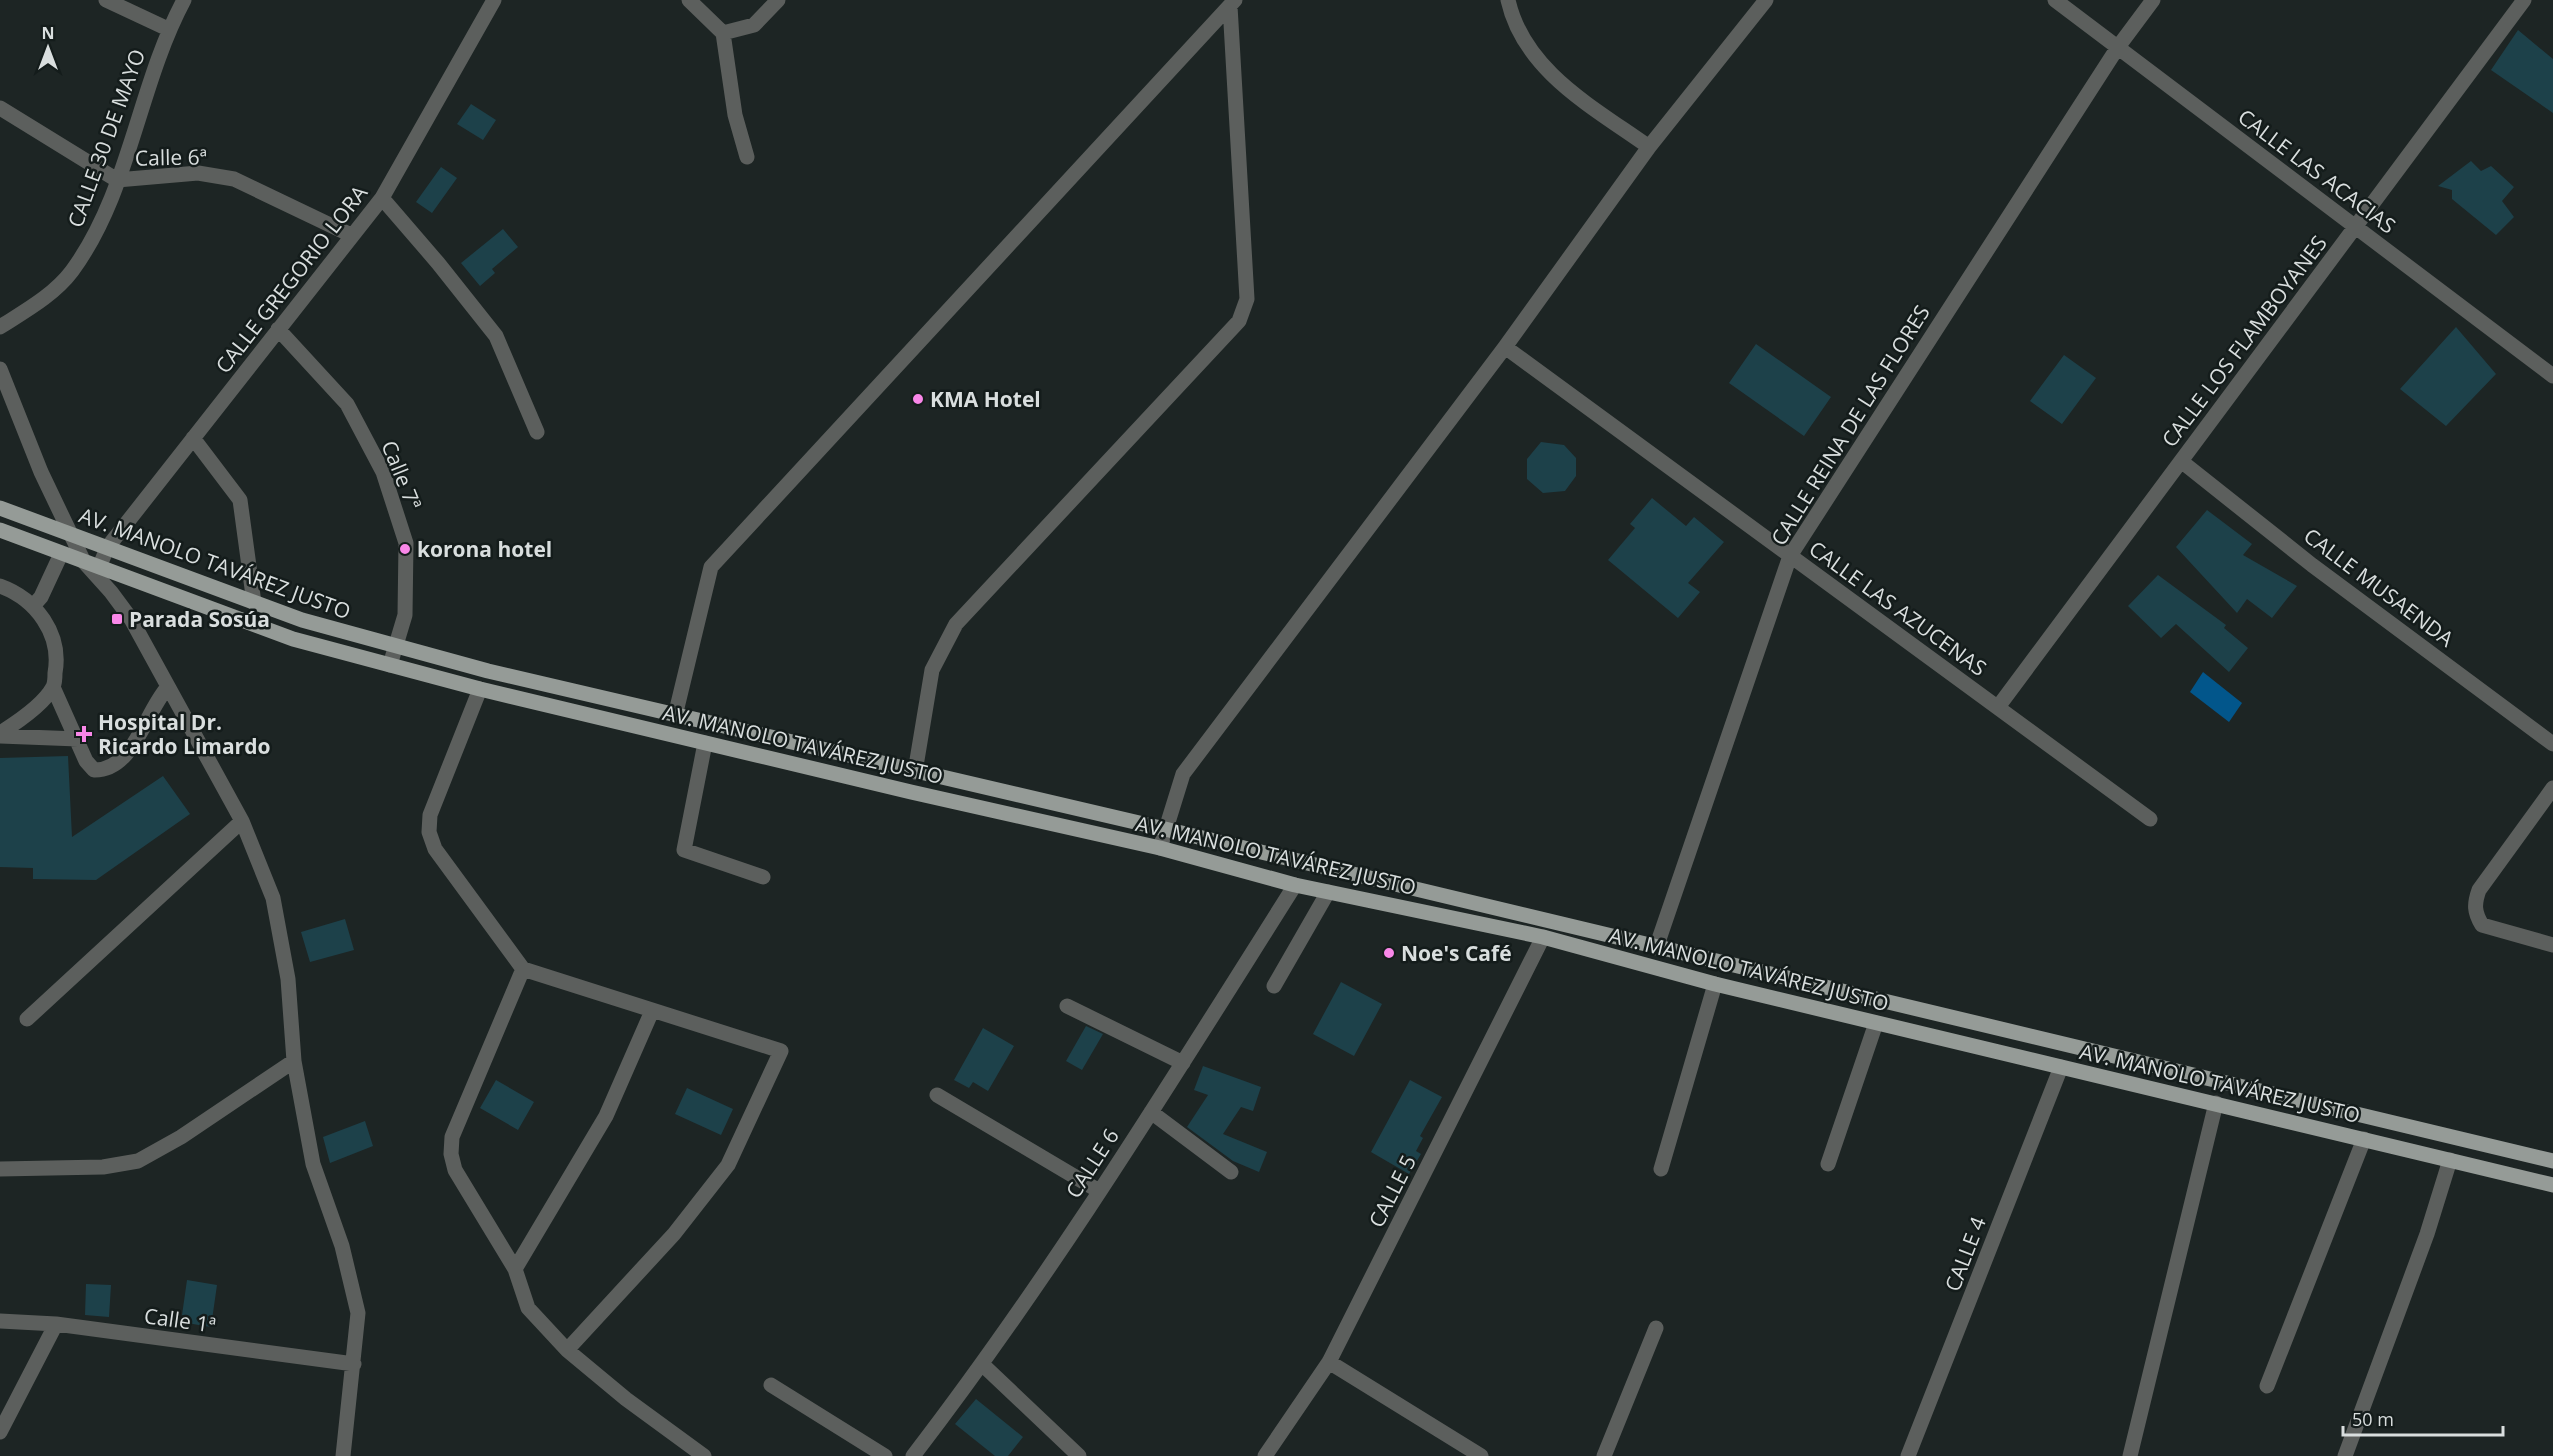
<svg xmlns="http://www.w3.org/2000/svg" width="2553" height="1456" font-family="'Open Sans',sans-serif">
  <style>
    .water { fill: #02568b }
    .building { fill: #1d414a }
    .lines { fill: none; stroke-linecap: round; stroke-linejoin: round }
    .minor { stroke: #5c5f5d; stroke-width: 15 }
    .major { stroke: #959b97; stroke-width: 15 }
    .poi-dot { fill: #f987e8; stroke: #141c1b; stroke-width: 2 }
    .labels { text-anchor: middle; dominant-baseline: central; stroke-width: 5; stroke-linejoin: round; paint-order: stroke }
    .street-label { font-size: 21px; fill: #d9dede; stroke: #141c1b }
    .poi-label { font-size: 21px; font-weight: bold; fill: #d9dede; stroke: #141c1b; text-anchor: start }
  </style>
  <rect width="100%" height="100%" fill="#1d2524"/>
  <!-- water -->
  <path class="water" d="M2203,672L2242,703L2229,722L2190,692Z"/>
  <!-- building -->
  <path class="building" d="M2518,30L2553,59V113L2491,70Z
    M471,104L496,120L483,140L457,124Z
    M2471,161L2481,171L2491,166L2514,187L2502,201L2514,217L2496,235L2452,199V190L2438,186Z
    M441,167L457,178L432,213L416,202Z
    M503,229L518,247L492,269L495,273L480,286L461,263Z
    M2456,327L2496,374L2446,426L2400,389Z
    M1756,344L1831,397L1804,436L1729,383Z
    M2064,355L2096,378L2062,424L2030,401Z
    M1541,442L1564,445L1576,458V476L1565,491L1543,493L1527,479V459Z
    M1652,498L1686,526L1694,517L1724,542L1688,583L1700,592L1678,618L1608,560L1635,528L1630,524Z
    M2207,510L2252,544L2243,555L2297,586L2272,618L2247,599L2237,613L2176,547Z
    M2158,575L2226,625L2224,628L2248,648L2229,672L2176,624L2161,638L2128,606Z
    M68,756L72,837L163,776L190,814L96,880L33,879V868L0,867V758Z
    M345,919L354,950L310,962L301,932Z
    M1341,982L1382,1004L1354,1056L1313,1034Z
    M1086,1026L1103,1034L1082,1070L1066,1061Z
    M983,1028L1014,1046L988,1091L973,1082L969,1088L954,1080Z
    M1203,1066L1261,1087L1253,1111L1241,1107L1223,1134L1267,1152L1259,1172L1233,1161L1187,1127L1208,1095L1194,1090Z
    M496,1080L534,1102L518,1130L480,1108Z
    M1410,1080L1442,1097L1420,1136L1423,1138L1416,1151L1421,1154L1409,1174L1371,1152Z
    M687,1088L733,1109L721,1135L675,1114Z
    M365,1121L373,1146L330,1163L323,1137Z
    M187,1280L217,1285L211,1327L181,1322Z
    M86,1284L111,1285L109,1317L85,1315Z
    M976,1399L1023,1437L1008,1456H995L955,1424Z"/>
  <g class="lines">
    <!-- minor -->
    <path class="minor" d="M106,0L168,29
      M689,0L723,33L754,25L778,0
      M1508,0C1524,71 1593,107 1649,147
      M2055,0L2553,376
      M723,33L735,115L747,157
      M0,108L117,180L198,173L234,179L351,235
      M382,198L438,263L496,336L537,432
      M0,327C25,311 54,295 72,271C130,192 138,86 184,0
      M278,329L347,404L383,472L406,543L405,615L390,665
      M1505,347L2150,819
      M0,369L41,472L84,562L111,592L131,619L242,821L273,898L288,979L294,1061L313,1164L342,1246L358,1313L343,1456
      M193,438L240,500L254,603
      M2181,461L2312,565L2553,744
      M99,568L107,548L382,198L494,0
      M0,586C36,599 62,634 55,673C55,677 55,683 53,687C44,704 16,723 0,733
      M33,606L41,597L61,554
      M53,687L86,761L94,770C133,771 145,713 167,688
      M480,689L430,815L429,832L435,849L523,969L781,1051L728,1165L674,1234L567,1350
      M1998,707L2524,0
      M675,716L711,567L1235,0
      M0,736L78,739
      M705,743L684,850L763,877
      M915,772L932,670L956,624L1239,321L1247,299L1230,6
      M2553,788L2479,890C2474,904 2474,912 2482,925L2553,945
      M1160,848L1183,774L1505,347L1649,147L1766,0
      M1656,948L1790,556L2118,47L2153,0
      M523,969L452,1137L451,1154L455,1170L515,1269L528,1308L567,1350L626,1399L704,1456
      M1274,986L1328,892
      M1067,1006L1183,1063
      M27,1019L242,821
      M937,1095L1099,1191
      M1151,1112L1231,1172
      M1828,1164L1876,1023
      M0,1169L103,1167L138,1161L181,1137L294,1061
      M1661,1169L1715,984
      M515,1269L606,1116L652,1011
      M0,1321L56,1324L354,1364
      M1329,1362L1481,1456
      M983,1365L1079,1456
      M771,1385L885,1456
      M2267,1386L2364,1139
      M0,1432L56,1324
      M913,1456C1053,1274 1173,1078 1295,885
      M1265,1456L1329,1362L1543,937
      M1604,1456L1656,1328
      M1908,1456L2061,1067
      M2130,1456L2216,1103
      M2345,1456L2427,1234L2450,1160"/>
    <!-- major -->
    <path class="major" d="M0,508L302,620L488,671L1165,829L2553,1161
      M0,530L293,639L480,689L911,792L1160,848L1295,885L1543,937L1715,984L2553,1185"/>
  </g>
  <!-- markers -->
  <g class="poi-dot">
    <circle cx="918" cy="399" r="6"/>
    <circle cx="405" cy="549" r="6"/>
    <rect x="111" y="613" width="12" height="12" rx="3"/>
    <path d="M81 725h6v6h6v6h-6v6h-6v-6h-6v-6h6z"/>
    <circle cx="1389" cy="953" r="6"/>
  </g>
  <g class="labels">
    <!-- street labels -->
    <g class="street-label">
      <text transform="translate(106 138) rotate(-70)">CALLE 30 DE MAYO</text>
      <text transform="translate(171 157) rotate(-1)">Calle 6ª</text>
      <text transform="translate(2317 171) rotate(37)">CALLE LAS ACACIAS</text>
      <text transform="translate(291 279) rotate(-52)">CALLE GREGORIO LORA</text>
      <text transform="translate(2244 341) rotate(-53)">CALLE LOS FLAMBOYANES</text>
      <text transform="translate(1850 425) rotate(-58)">CALLE REINA DE LAS FLORES</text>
      <text transform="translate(402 475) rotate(68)">Calle 7ª</text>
      <text transform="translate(215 563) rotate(20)">AV. MANOLO TAVÁREZ JUSTO</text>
      <text transform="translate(2379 587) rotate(37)">CALLE MUSAENDA</text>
      <text transform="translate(1898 608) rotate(36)">CALLE LAS AZUCENAS</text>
      <text transform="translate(803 744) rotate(13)">AV. MANOLO TAVÁREZ JUSTO</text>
      <text transform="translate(1276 855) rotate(13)">AV. MANOLO TAVÁREZ JUSTO</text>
      <text transform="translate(1749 969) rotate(14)">AV. MANOLO TAVÁREZ JUSTO</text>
      <text transform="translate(2220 1083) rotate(13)">AV. MANOLO TAVÁREZ JUSTO</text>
      <text transform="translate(1092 1163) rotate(-57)">CALLE 6</text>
      <text transform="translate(1392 1191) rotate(-63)">CALLE 5</text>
      <text transform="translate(1965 1254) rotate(-69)">CALLE 4</text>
      <text transform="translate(180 1320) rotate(8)">Calle 1ª</text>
    </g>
    <!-- poi labels -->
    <g class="poi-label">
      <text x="930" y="399">KMA Hotel</text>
      <text x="417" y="549">korona hotel</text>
      <text x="129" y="619">Parada Sosúa</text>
      <text x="98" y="722">Hospital Dr.<tspan x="98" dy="24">Ricardo Limardo</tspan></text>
      <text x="1401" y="953">Noe's Café</text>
    </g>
  </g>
  <!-- north arrow -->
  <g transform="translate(48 48)" stroke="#141c1b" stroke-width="4.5" paint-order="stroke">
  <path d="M0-4.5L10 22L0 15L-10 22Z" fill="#d9dede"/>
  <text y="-9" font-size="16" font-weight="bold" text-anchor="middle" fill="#d9dede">N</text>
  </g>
  <!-- scale -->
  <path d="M2343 1426v9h160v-9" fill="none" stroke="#d9dede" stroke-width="3"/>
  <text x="2352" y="1426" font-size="18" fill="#d9dede" stroke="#141c1b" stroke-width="4.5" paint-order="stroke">50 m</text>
</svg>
